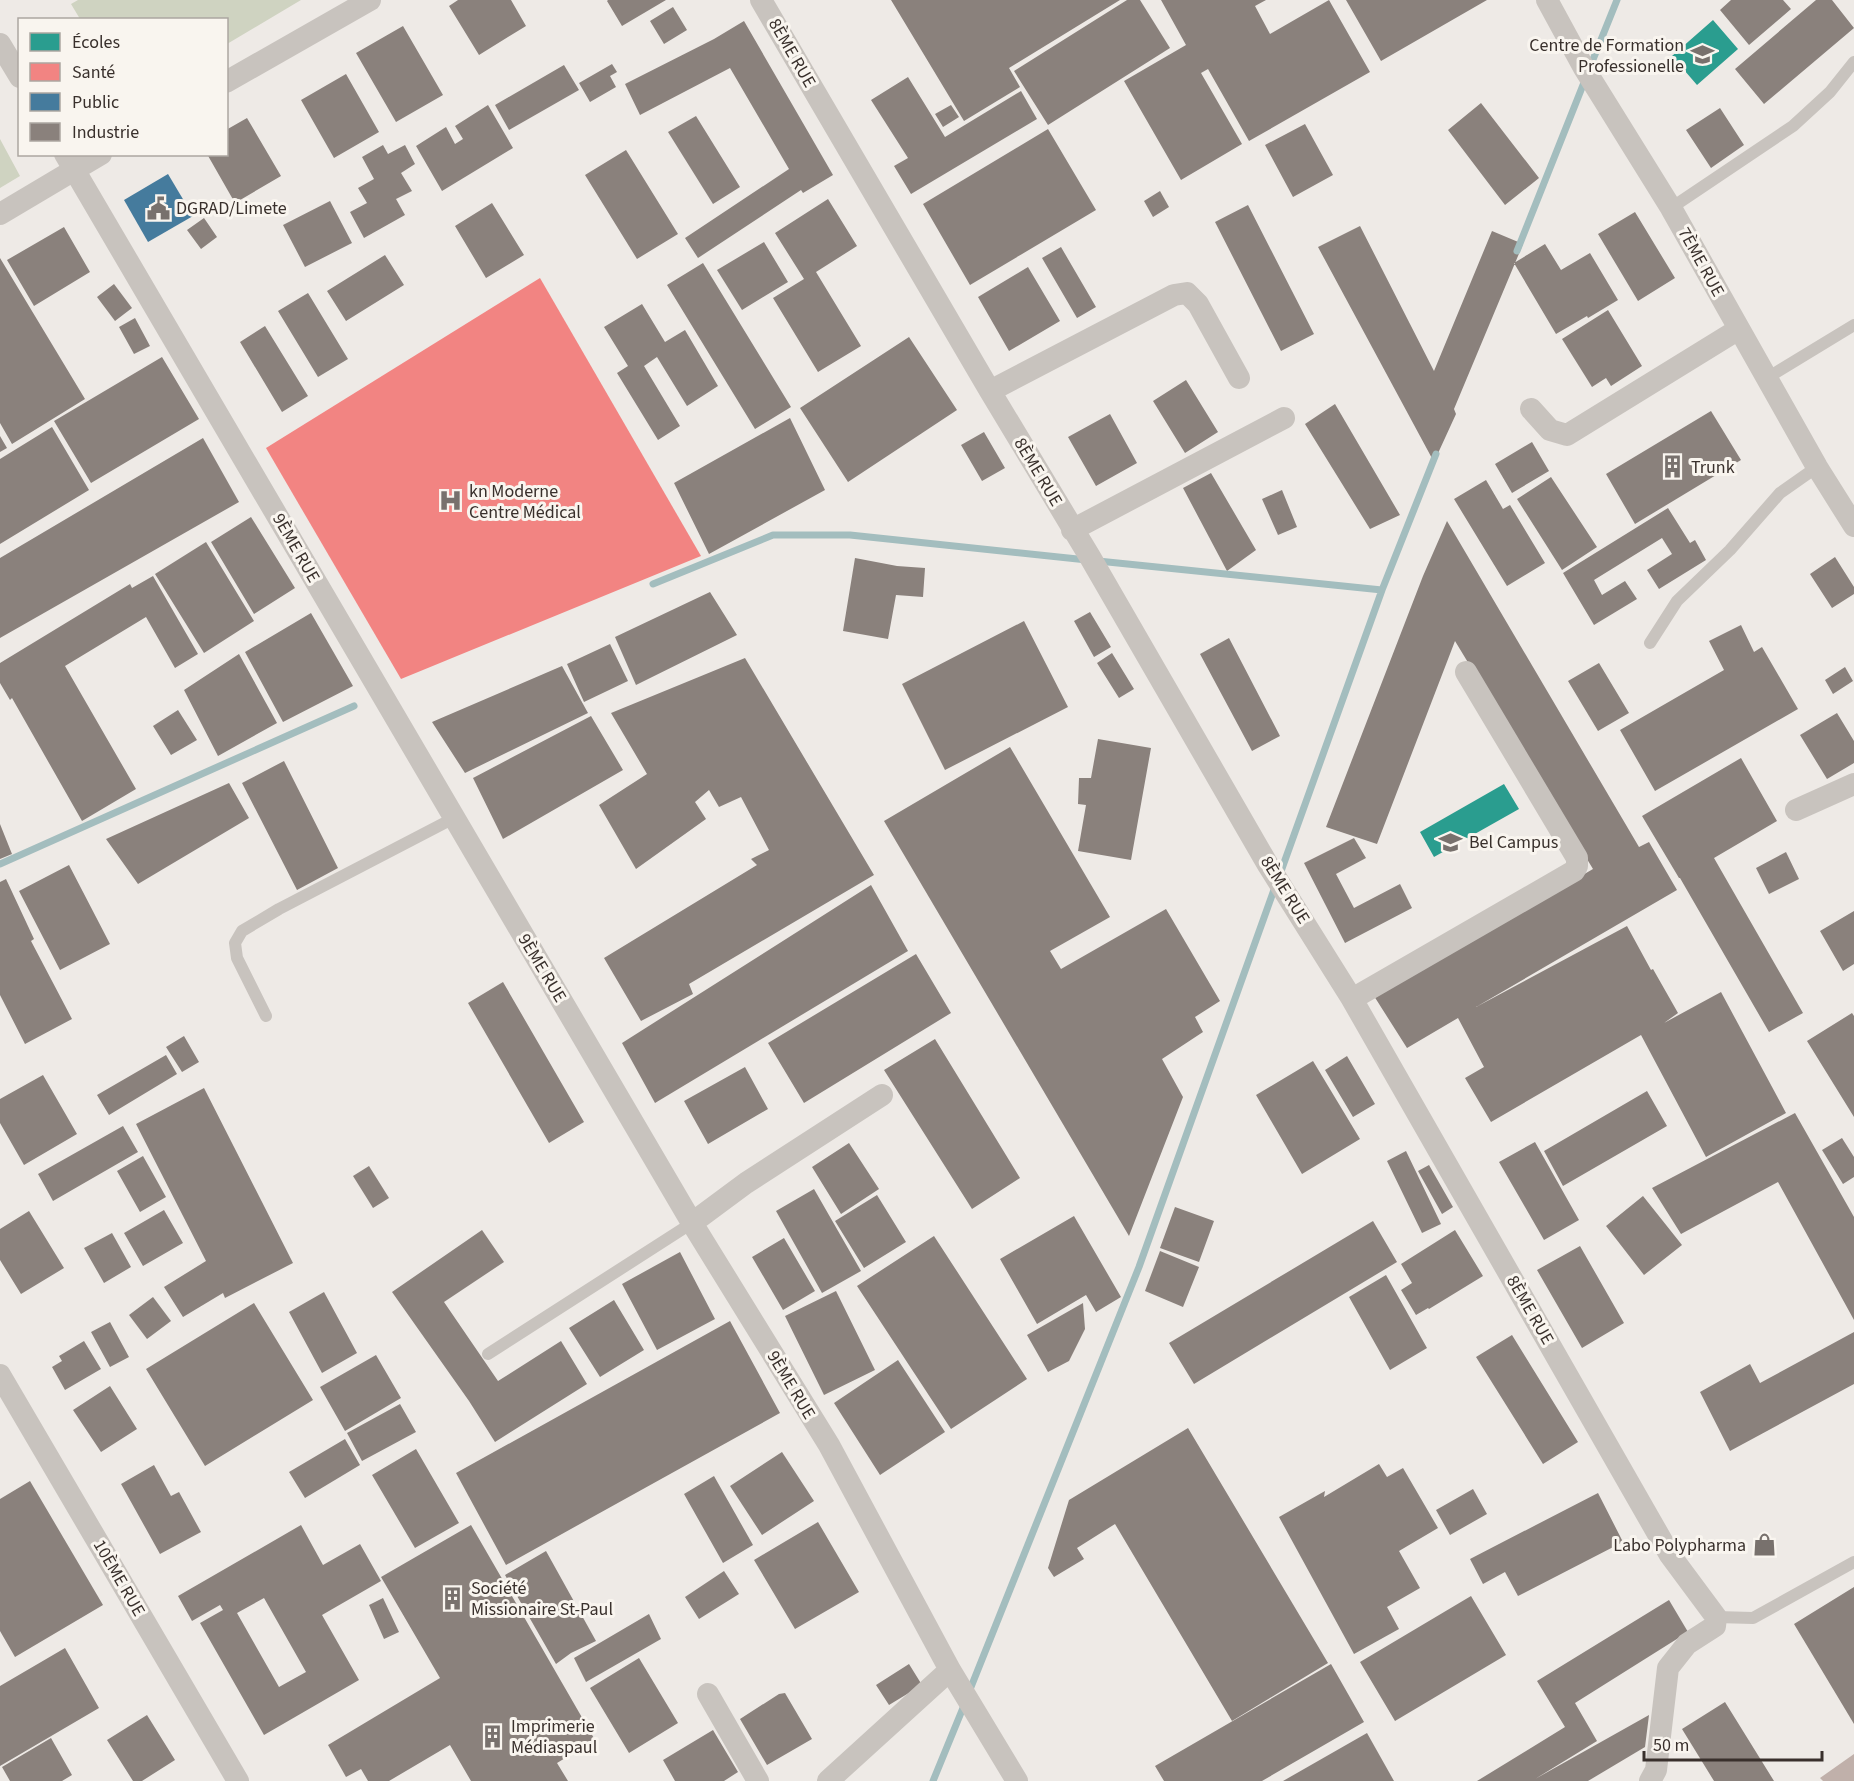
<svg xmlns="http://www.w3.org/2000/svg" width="1854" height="1781" font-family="'Source Sans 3',sans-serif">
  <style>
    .green { fill: #cfd3c1 }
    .schools { fill: #2a9d8f }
    .health { fill: #f28482 }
    .public { fill: #457b9d }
    .industry { fill: #8a817c; fill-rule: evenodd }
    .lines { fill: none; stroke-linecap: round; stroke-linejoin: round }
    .stream { stroke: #a3bdbe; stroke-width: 7 }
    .building { fill: #c0b0aa }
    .lane { stroke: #c8c3be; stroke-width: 12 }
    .street { stroke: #c8c3be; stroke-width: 22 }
    .labels { text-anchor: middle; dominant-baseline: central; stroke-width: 6; stroke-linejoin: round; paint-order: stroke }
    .poi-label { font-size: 18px; fill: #39302c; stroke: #f9f5ef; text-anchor: start }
    .street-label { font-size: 18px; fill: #39302c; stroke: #f9f5ef }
  </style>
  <rect width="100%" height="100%" fill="#eeeae6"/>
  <!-- green -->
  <path class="green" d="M78,0H301L227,44L226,20L80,19L71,4Z
    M0,139L20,176L0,188Z"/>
  <!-- schools -->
  <path class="schools" d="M1713,20L1738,49L1697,85L1672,56Z
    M1504,784L1519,809L1434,857L1420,832Z"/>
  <!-- health -->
  <path class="health" d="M540,278L701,556L401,679L266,448Z"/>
  <!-- public -->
  <path class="public" d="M168,174L193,216L148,242L124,200Z"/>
  <!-- industry -->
  <path class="industry" d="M458,0H511L526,26L479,55L449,6Z
    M608,0H666L622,26L607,1Z
    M891,0H1120L1009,68L1020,87L964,121Z
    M1127,0H1140L1170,48L1048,125L1014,71Z
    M1161,0H1266L1255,6L1270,34L1329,0L1370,72L1249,141L1208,69L1201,73L1242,144L1181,180L1124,81L1186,45Z
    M1346,0H1487L1381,61Z
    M1731,0H1783L1791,9L1749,45L1720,10Z
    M1816,0H1832L1854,28L1764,104L1735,69Z
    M673,7L687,30L664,44L650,21Z
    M744,21L833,175L803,193L801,190L698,258L685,238L789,169L730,68L640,115L625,84L714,39Z
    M403,26L443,95L396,122L356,53Z
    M612,64L617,72L610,76L616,87L590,102L579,83Z
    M564,65L579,90L509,130L495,105Z
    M346,74L379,132L334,158L301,100Z
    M908,77L945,137L1021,91L1037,119L911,194L894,166L908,158L871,100Z
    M1481,103L1539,178L1505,205L1448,130Z
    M488,105L513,148L442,191L416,146L446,127L455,144L463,139L455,126Z
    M951,105L959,117L943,127L935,114Z
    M1720,108L1744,145L1711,168L1686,130Z
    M696,116L740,187L713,204L668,132Z
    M247,118L281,176L235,203L207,154H226V130Z
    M1305,124L1333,175L1293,197L1265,145Z
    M1048,129L1096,210L970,285L923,204Z
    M383,145L388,154L405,145L415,164L401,173L412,191L396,199L405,215L364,238L350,212L367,203L358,188L374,179L362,157Z
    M626,150L678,234L637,259L585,175Z
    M1160,191L1169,207L1153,217L1144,201Z
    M828,199L857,246L816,272L861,346L818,372L773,298L804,279L775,233Z
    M330,201L352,243L305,267L283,225Z
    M492,203L524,255L486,278L455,226Z
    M1248,205L1314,334L1281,351L1215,222Z
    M1635,212L1675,278L1638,301L1598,234Z
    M204,218L217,237L201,249L187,230Z
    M1360,226L1434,371L1492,231L1523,244L1454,409L1456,414L1434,462L1318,247Z
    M64,227L90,272L34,306L7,260Z
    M764,242L788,282L742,310L717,270Z
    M1545,244L1561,270L1590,253L1618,300L1588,318L1587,316L1556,334L1514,263Z
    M1061,247L1096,307L1077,318L1042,258Z
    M385,255L404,285L346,321L327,291Z
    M0,258L85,399L12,444L0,423Z
    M703,263L791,407L755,429L667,285Z
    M1028,267L1060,321L1009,351L978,297Z
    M114,284L132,308L115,321L97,297Z
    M308,293L348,359L318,377L278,311Z
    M642,304L665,342L685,330L718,386L687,406L657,357L644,366L680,426L658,440L617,373L628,366L604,327Z
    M1608,310L1642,366L1611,386L1606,378L1592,387L1562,339Z
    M135,318L150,346L134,354L119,327Z
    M265,326L308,396L282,412L240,342Z
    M909,337L957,410L848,482L800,408Z
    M162,357L199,419L91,483L54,421Z
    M1186,380L1218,432L1185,453L1153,401Z
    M1335,404L1400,515L1370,529L1305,424Z
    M1711,411L1741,460L1635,524L1606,474Z
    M1110,414L1137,463L1096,486L1068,437Z
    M790,418L825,490L709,554L674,483Z
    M52,427L89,490L0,544V459Z
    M984,432L1005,468L982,481L961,445Z
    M0,436L7,448L0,452Z
    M203,438L239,502L0,638V558Z
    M1532,442L1549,471L1512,493L1495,464Z
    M1211,473L1256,550L1227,571L1183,488Z
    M1551,477L1597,547L1562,570L1517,499Z
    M1486,480L1503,509L1510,505L1545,563L1507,586L1454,499Z
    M1282,490L1297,527L1278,535L1262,499Z
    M1668,508L1690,543L1695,540L1706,560L1659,589L1647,570L1672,554L1662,538L1594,580L1602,595L1625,581L1637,599L1594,625L1563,573Z
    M251,517L295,588L254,614L211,542Z
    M1447,521L1639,847L1649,842L1677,890L1476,1007L1627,926L1651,970L1653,969L1678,1013L1664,1023L1721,992L1786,1113L1706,1157L1641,1035L1491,1122L1465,1078L1484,1067L1458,1018L1407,1048L1374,996L1593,869L1455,641L1377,844L1326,827L1423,576Z
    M206,542L254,621L204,653L155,574Z
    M1835,557L1854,587V594L1832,608L1810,574Z
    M855,558L897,566L925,568L923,597L896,595L888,639L843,631Z
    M153,576L198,654L175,668L146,617L65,666L136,789L82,821L12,698L10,700L0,683V663L130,584L132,588Z
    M710,592L737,635L636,685L615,637Z
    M1090,612L1111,647L1094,657L1074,621Z
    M311,613L353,686L283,722L245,652Z
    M1024,621L1068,707L945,770L902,684Z
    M1741,625L1754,652L1762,647L1798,709L1655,791L1620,730L1724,670L1709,641Z
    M1229,638L1280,736L1252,751L1200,654Z
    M610,644L628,681L584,702L567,664Z
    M1112,653L1134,689L1119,698L1097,663Z
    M239,654L277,723L218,756L184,690Z
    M745,658L874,875L689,984L693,994L641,1021L604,958L757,865L751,859L769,850L741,797L719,807L709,790L695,802L706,819L636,869L599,805L647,774L611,713Z
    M1599,663L1629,713L1598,731L1568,681Z
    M562,666L588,713L465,773L432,722Z
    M1845,667L1853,681L1833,694L1825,680Z
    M178,710L197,740L171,755L153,726Z
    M1837,713L1854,741V763L1827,779L1800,735Z
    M591,716L623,770L503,839L473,778Z
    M1098,739L1151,748L1131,860L1078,851L1086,805L1078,804L1079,778H1091Z
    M1010,747L1110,917L1050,951L1061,969L1166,909L1220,1001L1195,1017L1203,1032L1162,1059L1183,1097L1129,1236L884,821Z
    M1741,758L1777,821L1714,858L1803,1013L1769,1032L1680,878H1679L1642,816Z
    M284,761L338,868L297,890L242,783Z
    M229,783L249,818L138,884L106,839Z
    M0,824L12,854L0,859Z
    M1354,838L1366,858L1336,874L1354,908L1400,884L1412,908L1345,943L1304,863Z
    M1786,852L1799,879L1769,894L1756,868Z
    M69,865L110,944L60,970L19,891Z
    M6,879L34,939L31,941L72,1019L25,1044L0,995V882Z
    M871,885L908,951L655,1103L622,1043Z
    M1854,911V964L1843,971L1820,931Z
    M916,954L951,1013L804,1103L768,1043Z
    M503,982L584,1122L549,1143L468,1003Z
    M1852,1013L1854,1016V1117L1807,1041Z
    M184,1036L199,1062L182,1072L166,1047Z
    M935,1039L1020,1178L972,1209L884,1070Z
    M166,1055L177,1074L109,1115L97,1095Z
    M1347,1056L1375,1104L1353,1117L1325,1070Z
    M1313,1061L1360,1139L1302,1174L1256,1095Z
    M745,1067L768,1109L708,1144L684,1101Z
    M43,1075L77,1134L24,1165L0,1123V1099Z
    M204,1088L293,1263L225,1298L223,1293L183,1317L164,1287L206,1261L136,1124Z
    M1647,1091L1667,1126L1563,1186L1544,1151Z
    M1795,1113L1854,1217V1320L1778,1182L1681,1234L1652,1188Z
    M123,1126L138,1152L53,1201L38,1174Z
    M1842,1138L1854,1157V1177L1843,1184L1822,1150Z
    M1535,1142L1579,1220L1544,1240L1499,1162Z
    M849,1143L879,1189L841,1214L812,1167Z
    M1406,1151L1441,1224L1422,1233L1387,1161Z
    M143,1156L166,1197L140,1212L117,1171Z
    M1429,1165L1453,1207L1442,1214L1418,1171Z
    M369,1166L389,1198L373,1208L353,1176Z
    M814,1189L861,1271L822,1293L776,1211Z
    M877,1195L906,1242L864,1268L835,1221Z
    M1643,1196L1682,1245L1644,1275L1606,1226Z
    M1175,1207L1214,1221L1199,1262L1160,1248Z
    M164,1210L183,1243L143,1266L124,1233Z
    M29,1211L64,1268L21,1294L0,1260V1229Z
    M1074,1216L1121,1297L1096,1312L1086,1295L1037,1324L1000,1259Z
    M1373,1221L1397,1262L1194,1384L1169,1343Z
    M482,1230L504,1262L444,1302L498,1381L561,1341L587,1384L495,1442L469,1401L392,1292Z
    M1455,1230L1483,1276L1429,1309L1428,1308L1416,1315L1401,1290L1412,1283L1401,1264Z
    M112,1233L131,1267L104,1283L84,1248Z
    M934,1236L1027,1379L951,1429L857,1286Z
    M784,1238L815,1291L783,1310L752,1257Z
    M1580,1246L1624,1323L1582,1348L1537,1270Z
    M1160,1251L1199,1267L1183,1307L1145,1291Z
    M680,1252L715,1319L657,1350L622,1284Z
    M1386,1275L1427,1348L1390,1370L1349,1297Z
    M836,1291L875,1370L824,1395L785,1316Z
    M324,1292L357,1353L322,1373L289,1312Z
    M153,1297L171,1321L147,1339L129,1315Z
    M614,1300L644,1350L600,1377L569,1328Z
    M254,1303L313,1400L205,1466L146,1369Z
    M1083,1303L1085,1329L1069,1361L1048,1372L1027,1335Z
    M730,1321L780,1413L506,1565L456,1473Z
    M110,1322L129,1357L110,1367L91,1332Z
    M1854,1332V1384L1730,1451L1700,1392L1750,1364L1760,1383Z
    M1512,1335L1578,1442L1543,1464L1476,1357Z
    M84,1341L101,1369L65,1390L52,1367L62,1361L59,1356Z
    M376,1355L401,1398L345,1431L320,1387Z
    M898,1360L945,1432L880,1475L834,1403Z
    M110,1386L137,1429L101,1452L73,1410Z
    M400,1404L416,1432L362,1461L347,1433Z
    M1188,1428L1328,1663L1232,1721L1115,1524L1077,1548L1084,1559L1054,1577L1048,1568L1069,1500Z
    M345,1439L360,1465L305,1498L289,1472Z
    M416,1449L459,1523L415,1548L372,1475Z
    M782,1452L814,1501L762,1535L730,1486Z
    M1379,1464L1387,1477L1403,1468L1438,1528L1399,1551L1420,1588L1387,1607L1399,1629L1354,1654L1279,1517L1325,1491L1324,1497Z
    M154,1465L171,1496L179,1492L201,1532L160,1554L121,1484Z
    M714,1476L753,1545L723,1563L684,1494Z
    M30,1481L103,1605L15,1657L0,1631V1499Z
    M1473,1489L1487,1514L1450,1535L1436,1510Z
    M1598,1493L1623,1542L1518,1596L1505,1572L1483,1584L1470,1559Z
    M818,1522L859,1592L795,1629L754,1560Z
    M301,1525L323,1565L360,1544L381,1581L322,1615L359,1680L264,1735L200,1623L223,1610L220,1605L192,1621L178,1596ZM264,1598L306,1672L279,1687L237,1613Z
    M471,1525L595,1740L557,1763L568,1781H471L450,1745L389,1781H368L361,1769L346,1777L328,1745L440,1678L381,1577Z
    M546,1551L596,1641L571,1653L556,1664L505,1575Z
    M724,1571L739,1594L699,1619L685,1597Z
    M1854,1587V1724L1794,1624Z
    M1471,1596L1506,1655L1395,1721L1360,1662Z
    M383,1598L399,1632L384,1639L369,1605Z
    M1669,1600L1688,1632L1575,1703L1597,1741L1535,1779L1649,1715L1645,1747L1588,1781H1477L1565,1727L1537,1681Z
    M649,1614L661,1639L586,1682L574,1658Z
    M65,1648L99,1708L0,1766V1686Z
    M639,1658L678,1723L629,1753L590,1688Z
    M909,1664L922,1685L889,1705L876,1685Z
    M1331,1664L1364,1722L1262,1781H1164L1155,1766Z
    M785,1693L812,1739L767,1765L740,1719L779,1694Z
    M1725,1702L1774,1781H1714L1682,1729Z
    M147,1715L175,1760L142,1781H133L107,1740Z
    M713,1730L738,1772L724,1781H675L663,1760Z
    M1367,1733L1394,1781H1283Z
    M51,1738L72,1775L62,1781H10L2,1767Z"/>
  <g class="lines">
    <!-- stream -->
    <path class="stream" d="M1590,67L1617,0
      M1517,251L1585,80
      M1098,561L1382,590
      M653,584L773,535H850L1087,560
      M0,864L354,706
      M1280,874L1382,590L1436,454
      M969,1692L1139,1267L1275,887
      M933,1781L965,1703"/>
  </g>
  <!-- building -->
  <path class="building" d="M1854,1754V1781H1823L1820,1778Z"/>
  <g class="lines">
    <!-- lane -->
    <path class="lane" d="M1671,208L1793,126L1830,92L1854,62
      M1767,378L1854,325
      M1650,643L1677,601L1730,550L1780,493L1817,467
      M266,1016L237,958L235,943L242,931L279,909L454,818
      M488,1354L692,1223
      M1716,1617L1753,1618L1854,1562"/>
    <!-- street -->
    <path class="street" d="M761,0L990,391L1090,557L1268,865L1352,999L1670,1555L1716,1617L1715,1626L1687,1644L1668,1668L1656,1770L1650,1781
      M1547,0L1584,68L1671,208L1817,467L1854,526
      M0,44L20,77
      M226,82L370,0
      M65,154L692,1223L829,1445L950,1670L1017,1781
      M0,214L101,154
      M990,391L1174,295L1187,293L1198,304L1239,378
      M1531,409L1550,430L1567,435L1739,329
      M1072,530L1284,418
      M1796,810L1854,784
      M1352,999L1574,871L1577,866V858L1466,672
      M692,1223L746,1183L882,1095
      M0,1375L238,1781
      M708,1694L758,1781
      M828,1781L950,1670"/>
  </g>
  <!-- icons -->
  <defs>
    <symbol id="university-bare" viewBox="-9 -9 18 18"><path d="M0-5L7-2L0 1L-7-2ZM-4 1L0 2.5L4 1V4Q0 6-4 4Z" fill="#78716d" stroke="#f9f5ef" stroke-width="2.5" paint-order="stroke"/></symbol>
    <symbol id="civic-bare" viewBox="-9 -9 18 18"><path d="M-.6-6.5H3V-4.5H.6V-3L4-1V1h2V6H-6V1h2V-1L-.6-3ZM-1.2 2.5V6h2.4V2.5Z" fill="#78716d" stroke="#f9f5ef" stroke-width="2.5" paint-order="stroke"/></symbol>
    <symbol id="building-bare" viewBox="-9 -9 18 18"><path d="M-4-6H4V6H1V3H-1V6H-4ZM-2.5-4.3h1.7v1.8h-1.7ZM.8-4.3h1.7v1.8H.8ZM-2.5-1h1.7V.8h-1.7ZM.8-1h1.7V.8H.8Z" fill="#78716d" stroke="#f9f5ef" stroke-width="2.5" paint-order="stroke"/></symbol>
    <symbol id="hospital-bare" viewBox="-9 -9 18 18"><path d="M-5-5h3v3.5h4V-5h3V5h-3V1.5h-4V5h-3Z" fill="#78716d" stroke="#f9f5ef" stroke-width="2.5" paint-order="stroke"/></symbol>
    <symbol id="shop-bare" viewBox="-9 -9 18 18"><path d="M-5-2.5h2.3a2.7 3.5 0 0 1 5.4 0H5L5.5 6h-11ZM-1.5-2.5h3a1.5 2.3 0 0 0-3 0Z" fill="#78716d" stroke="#f9f5ef" stroke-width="2.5" paint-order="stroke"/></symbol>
  </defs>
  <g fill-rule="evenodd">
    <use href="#university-bare" x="1686" y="38" width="33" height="33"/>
    <use href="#civic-bare" x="142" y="192" width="33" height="33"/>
    <use href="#building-bare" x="1656" y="450" width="33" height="33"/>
    <use href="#hospital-bare" x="434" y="484" width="33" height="33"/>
    <use href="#university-bare" x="1434" y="826" width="33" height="33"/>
    <use href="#shop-bare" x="1748" y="1528" width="33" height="33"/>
    <use href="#building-bare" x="436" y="1582" width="33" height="33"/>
    <use href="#building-bare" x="476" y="1720" width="33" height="33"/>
  </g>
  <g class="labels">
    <!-- poi labels -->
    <g class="poi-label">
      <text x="1684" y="45" text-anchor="end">Centre de Formation<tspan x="1684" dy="21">Professionelle</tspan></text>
      <text x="176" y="208">DGRAD/Limete</text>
      <text x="1691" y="467">Trunk</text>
      <text x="469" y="491">kn Moderne<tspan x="469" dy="21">Centre Médical</tspan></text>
      <text x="1469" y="842">Bel Campus</text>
      <text x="1746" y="1545" text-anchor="end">Labo Polypharma</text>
      <text x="471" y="1588">Société<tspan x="471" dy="21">Missionaire St-Paul</tspan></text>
      <text x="511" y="1726">Imprimerie<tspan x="511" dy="21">Médiaspaul</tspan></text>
    </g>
    <!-- street labels -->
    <g class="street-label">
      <text transform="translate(792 53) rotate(60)">8ÈME RUE</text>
      <text transform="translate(1701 262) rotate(61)">7ÈME RUE</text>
      <text transform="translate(1038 472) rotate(59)">8ÈME RUE</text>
      <text transform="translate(296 548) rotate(60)">9ÈME RUE</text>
      <text transform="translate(1285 890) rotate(58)">8ÈME RUE</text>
      <text transform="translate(542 968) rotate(59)">9ÈME RUE</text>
      <text transform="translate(1530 1310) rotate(60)">8ÈME RUE</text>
      <text transform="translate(791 1385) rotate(59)">9ÈME RUE</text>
      <text transform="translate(119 1578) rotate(60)">10ÈME RUE</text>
    </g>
  </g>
  <!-- legend -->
  <rect x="18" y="18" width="210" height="138" fill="#f9f5ef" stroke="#aca6a1" stroke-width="1.5"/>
  <rect x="30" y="33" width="30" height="18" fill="#2a9d8f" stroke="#aca6a1" stroke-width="1.5"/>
  <text x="72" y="48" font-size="18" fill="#39302c">Écoles</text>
  <rect x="30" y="63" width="30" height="18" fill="#f28482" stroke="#aca6a1" stroke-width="1.5"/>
  <text x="72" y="78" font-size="18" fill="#39302c">Santé</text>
  <rect x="30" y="93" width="30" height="18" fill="#457b9d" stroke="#aca6a1" stroke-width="1.5"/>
  <text x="72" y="108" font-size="18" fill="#39302c">Public</text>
  <rect x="30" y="123" width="30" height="18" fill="#8a817c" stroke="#aca6a1" stroke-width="1.5"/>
  <text x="72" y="138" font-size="18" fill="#39302c">Industrie</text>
  <!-- scale -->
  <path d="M1644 1751v9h178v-9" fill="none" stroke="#39302c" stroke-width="3"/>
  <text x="1653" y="1751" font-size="18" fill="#39302c" stroke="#f9f5ef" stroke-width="4.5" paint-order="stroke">50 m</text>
</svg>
